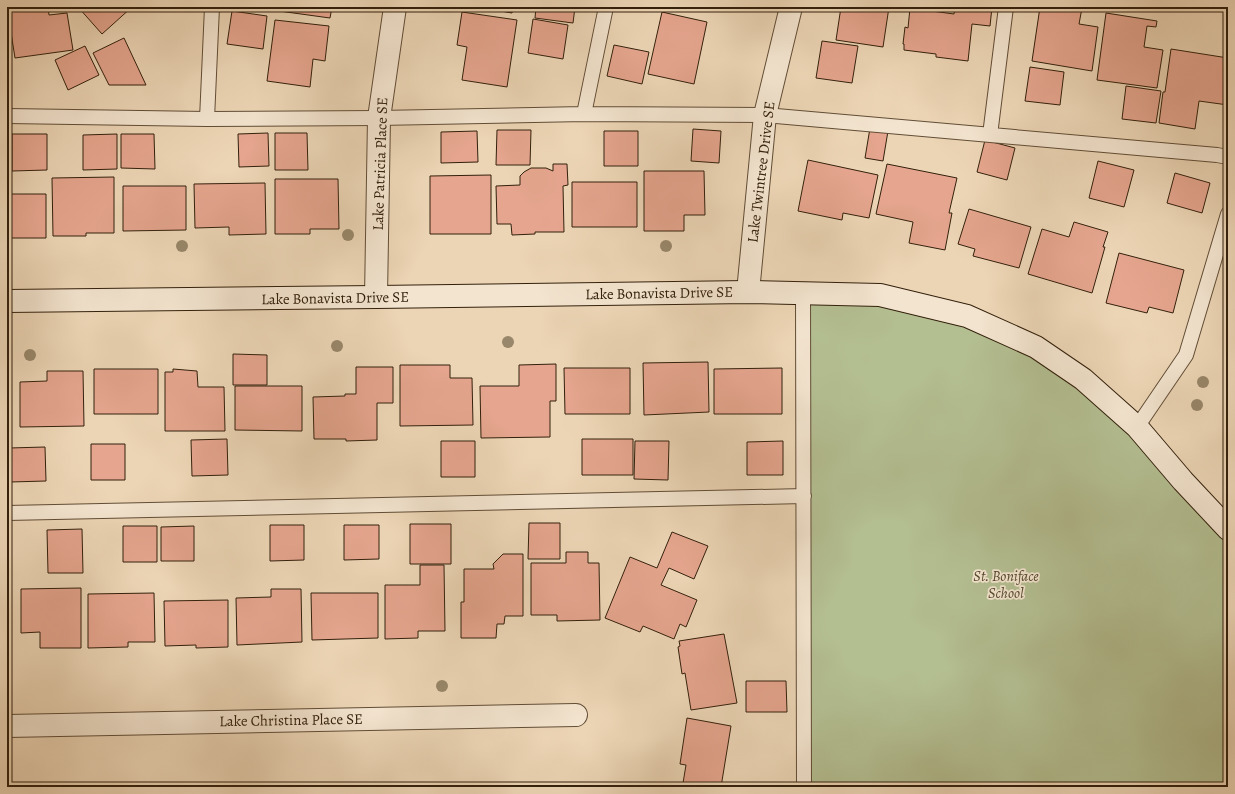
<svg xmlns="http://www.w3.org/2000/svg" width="1235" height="794" font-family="Alegreya,serif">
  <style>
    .green { fill: #b3be91; stroke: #736f4e }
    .building { fill: #e5a58e; stroke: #33200c }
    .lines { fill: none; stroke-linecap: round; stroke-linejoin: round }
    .lane-casing { stroke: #614d36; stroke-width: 16 }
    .street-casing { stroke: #614d36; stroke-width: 24 }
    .secondary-casing { stroke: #33200c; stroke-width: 24 }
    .lane { stroke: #f3e4cf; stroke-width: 14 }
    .street { stroke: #f3e4cf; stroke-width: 22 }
    .secondary { stroke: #f3e4cf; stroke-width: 22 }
    .tree { fill: #98876a }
    .labels { text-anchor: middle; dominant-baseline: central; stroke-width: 3.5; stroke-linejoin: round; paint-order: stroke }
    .street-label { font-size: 15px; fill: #33200c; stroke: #f3e4cf }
    .park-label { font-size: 15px; font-style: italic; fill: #53482d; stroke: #f3e4cf }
  </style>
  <rect width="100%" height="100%" fill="#ecd5b5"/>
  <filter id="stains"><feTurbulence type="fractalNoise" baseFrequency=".005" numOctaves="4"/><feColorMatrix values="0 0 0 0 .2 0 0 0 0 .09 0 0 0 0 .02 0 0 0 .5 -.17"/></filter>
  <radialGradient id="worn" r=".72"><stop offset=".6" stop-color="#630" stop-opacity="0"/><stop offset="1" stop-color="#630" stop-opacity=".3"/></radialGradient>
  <!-- green -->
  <path class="green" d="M803,293L967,316L1083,379L1228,529V787H804Z"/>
  <!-- building -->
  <path class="building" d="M7,7H48L49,15L67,13L73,50L15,58Z
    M78,7H132L102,34Z
    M279,7H332L330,18L279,11Z
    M477,7H513L512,13Z
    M536,7H575L573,23L535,18Z
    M841,7H889L883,47L836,40Z
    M955,7H992L990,26L972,24L968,61L936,57V54L904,50V44H903L905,27L908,28L910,8L954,14Z
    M1040,7H1073L1082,8L1079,24L1098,27L1092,71L1032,61Z
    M232,11L267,16L263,49L227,44Z
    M462,12L517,20L507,87L462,80L467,47L457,45Z
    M662,12L707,22L694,84L648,74Z
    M1106,13L1157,21L1156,27L1147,26L1144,47L1163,50L1157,88L1097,80Z
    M533,19L568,25L563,59L528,53Z
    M275,20L329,26L325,61L313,59L310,87L267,81Z
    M124,38L146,85H109L93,53Z
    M822,41L858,46L852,83L816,78Z
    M614,45L649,52L642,84L607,76Z
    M85,46L99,75L68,90L55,60Z
    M1171,49L1228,58V105L1199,101L1195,129L1159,123L1163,92H1165Z
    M1030,67L1064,72L1060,105L1025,101Z
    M1126,86L1161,91L1156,123L1122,119Z
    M870,128L888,131L883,161L865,158Z
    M693,129L721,131L719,163L691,161Z
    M497,130H531L530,165H496Z
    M477,131L478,162L441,163V132Z
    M604,131H638V166H604Z
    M268,133L269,166L239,167L238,134Z
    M275,133H307L308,170H275Z
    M12,134H47V170L12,171Z
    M117,134V169L83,170V135Z
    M121,134H154L155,169L121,168Z
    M985,140L1015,148L1007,180L977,172Z
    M808,160L878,175L869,218L843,213L842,220L798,211Z
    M1098,161L1134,170L1124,207L1089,198Z
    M553,164H567L568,185L563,186L564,232H535V234L512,235L511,224H497L496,186L520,185V176L524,172L531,168H546L553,171Z
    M887,164L957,178L949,213H952L945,250L909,243L913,222L876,214Z
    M644,171H704L705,215H684V231H644Z
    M1175,173L1210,183L1202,213L1167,203Z
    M491,175V234H430V176Z
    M114,177V233H86V236H53L52,178Z
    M275,179H338L339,229H310V234H275Z
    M572,182H637V227H572Z
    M265,183L266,234L229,235V227L195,228L194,184Z
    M123,186H186V230L123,231Z
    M7,194H46V238H7Z
    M969,209L1031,227L1019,268L973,256L975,249L958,244Z
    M1074,222L1108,232L1103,247H1105L1092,293L1028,274L1042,229L1069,237Z
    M1119,253L1184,270L1173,313L1149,307L1147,313L1106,303Z
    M233,354L267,355V385H233Z
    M708,362L709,412L644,415L643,363Z
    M556,364V401H550V437L481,438L480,386H519V365Z
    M400,365H450V378H472L473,425L400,426Z
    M356,367H393V403H377V440L346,441V439H314L313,397L345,396V394H356Z
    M564,368H630V414H565Z
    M782,368V414H714V369Z
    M94,369H158V414H94Z
    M173,369L197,371L198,387H224L225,431H165V372H173Z
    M47,371H83L84,426L20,427V382L47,381Z
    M235,386H302V431L235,430Z
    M227,439L228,475L192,476L191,440Z
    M582,439H633V475H582Z
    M441,441H475V477H441Z
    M635,441H669L668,480L634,479Z
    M783,441V475H747V442Z
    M91,444H125V480H91Z
    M45,447L46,481L10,482L9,448Z
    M529,523H560V559H528Z
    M410,524H451V564H410Z
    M270,525H304V560L270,561Z
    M344,525H379V559L344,560Z
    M123,526H157V562H123Z
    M194,526V561H161V527Z
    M82,529L83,573H48L47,530Z
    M672,532L708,546L694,579L669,568L661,585L697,600L686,627L680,624L674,639L643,626L640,632L605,618L630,557L657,568Z
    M566,552H588V563H599L600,620L557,621V615H531V563H566Z
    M503,554H523V616H505L504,624H497L496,638H461V602H464V569H494L493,564Z
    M420,565H444L445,631H418V638L385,639V585H420Z
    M81,588V648H40V632L21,633V589Z
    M271,589H301L302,642L237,645L236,598L271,597Z
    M154,593L155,642H128V647L88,648V594Z
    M311,593H378V638L312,640Z
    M228,600V647L196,648V645L165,646L164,601Z
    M724,634L737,703L691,710L685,673L682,674L678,647L680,646L679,641Z
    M746,681H786L787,712H746Z
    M687,718L731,726L721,787H708L683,783L686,765L680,764Z
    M306,784V787H244V785Z"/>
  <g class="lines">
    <defs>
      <path id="lane" d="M584,114L606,7
        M7,116L207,119L379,118L584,114L765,115L1217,155L1228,157
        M207,119L212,7
        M990,135L1006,7
        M803,293L804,787
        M1137,427L1186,355L1228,214
        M7,513L804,496"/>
      <path id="street" d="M748,292L765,115L791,7
        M376,297L379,118L395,7
        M7,726L576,715"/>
      <path id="secondary" d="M7,301L376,297L748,292L880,295L967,316L1036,347L1083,379L1137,427L1183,481L1228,529"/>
    </defs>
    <!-- lane casing -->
    <use href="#lane" class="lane-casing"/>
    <!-- street casing -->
    <use href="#street" class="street-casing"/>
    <!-- secondary casing -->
    <use href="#secondary" class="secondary-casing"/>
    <!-- lane -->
    <use href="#lane" class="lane"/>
    <!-- street -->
    <use href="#street" class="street"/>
    <!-- secondary -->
    <use href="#secondary" class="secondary"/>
  </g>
  <!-- trees -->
  <g class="tree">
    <circle cx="348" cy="235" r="6"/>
    <circle cx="182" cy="246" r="6"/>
    <circle cx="666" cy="246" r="6"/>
    <circle cx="508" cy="342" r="6"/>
    <circle cx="337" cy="346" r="6"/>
    <circle cx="30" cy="355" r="6"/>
    <circle cx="1203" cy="382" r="6"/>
    <circle cx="1197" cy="405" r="6"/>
    <circle cx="442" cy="686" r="6"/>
  </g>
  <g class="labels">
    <!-- street labels -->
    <g class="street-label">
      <text transform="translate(380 164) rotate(-88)">Lake Patricia Place SE</text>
      <text transform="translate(761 172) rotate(-83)">Lake Twintree Drive SE</text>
      <text transform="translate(659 293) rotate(-1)">Lake Bonavista Drive SE</text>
      <text transform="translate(335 298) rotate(-1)">Lake Bonavista Drive SE</text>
      <text transform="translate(291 720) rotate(-1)">Lake Christina Place SE</text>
    </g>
    <!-- park labels -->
    <g class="park-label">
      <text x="1006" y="576">St. Boniface<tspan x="1006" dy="17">School</tspan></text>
    </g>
  </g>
  <!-- margin -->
  <rect width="1235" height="794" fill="none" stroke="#ecd5b5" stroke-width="24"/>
  <rect x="8" y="8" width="1219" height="778" fill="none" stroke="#33200c" stroke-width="2"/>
  <rect x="12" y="12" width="1211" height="770" fill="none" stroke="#33200c"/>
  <rect width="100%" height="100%" filter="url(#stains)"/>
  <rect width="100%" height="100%" fill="url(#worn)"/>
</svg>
